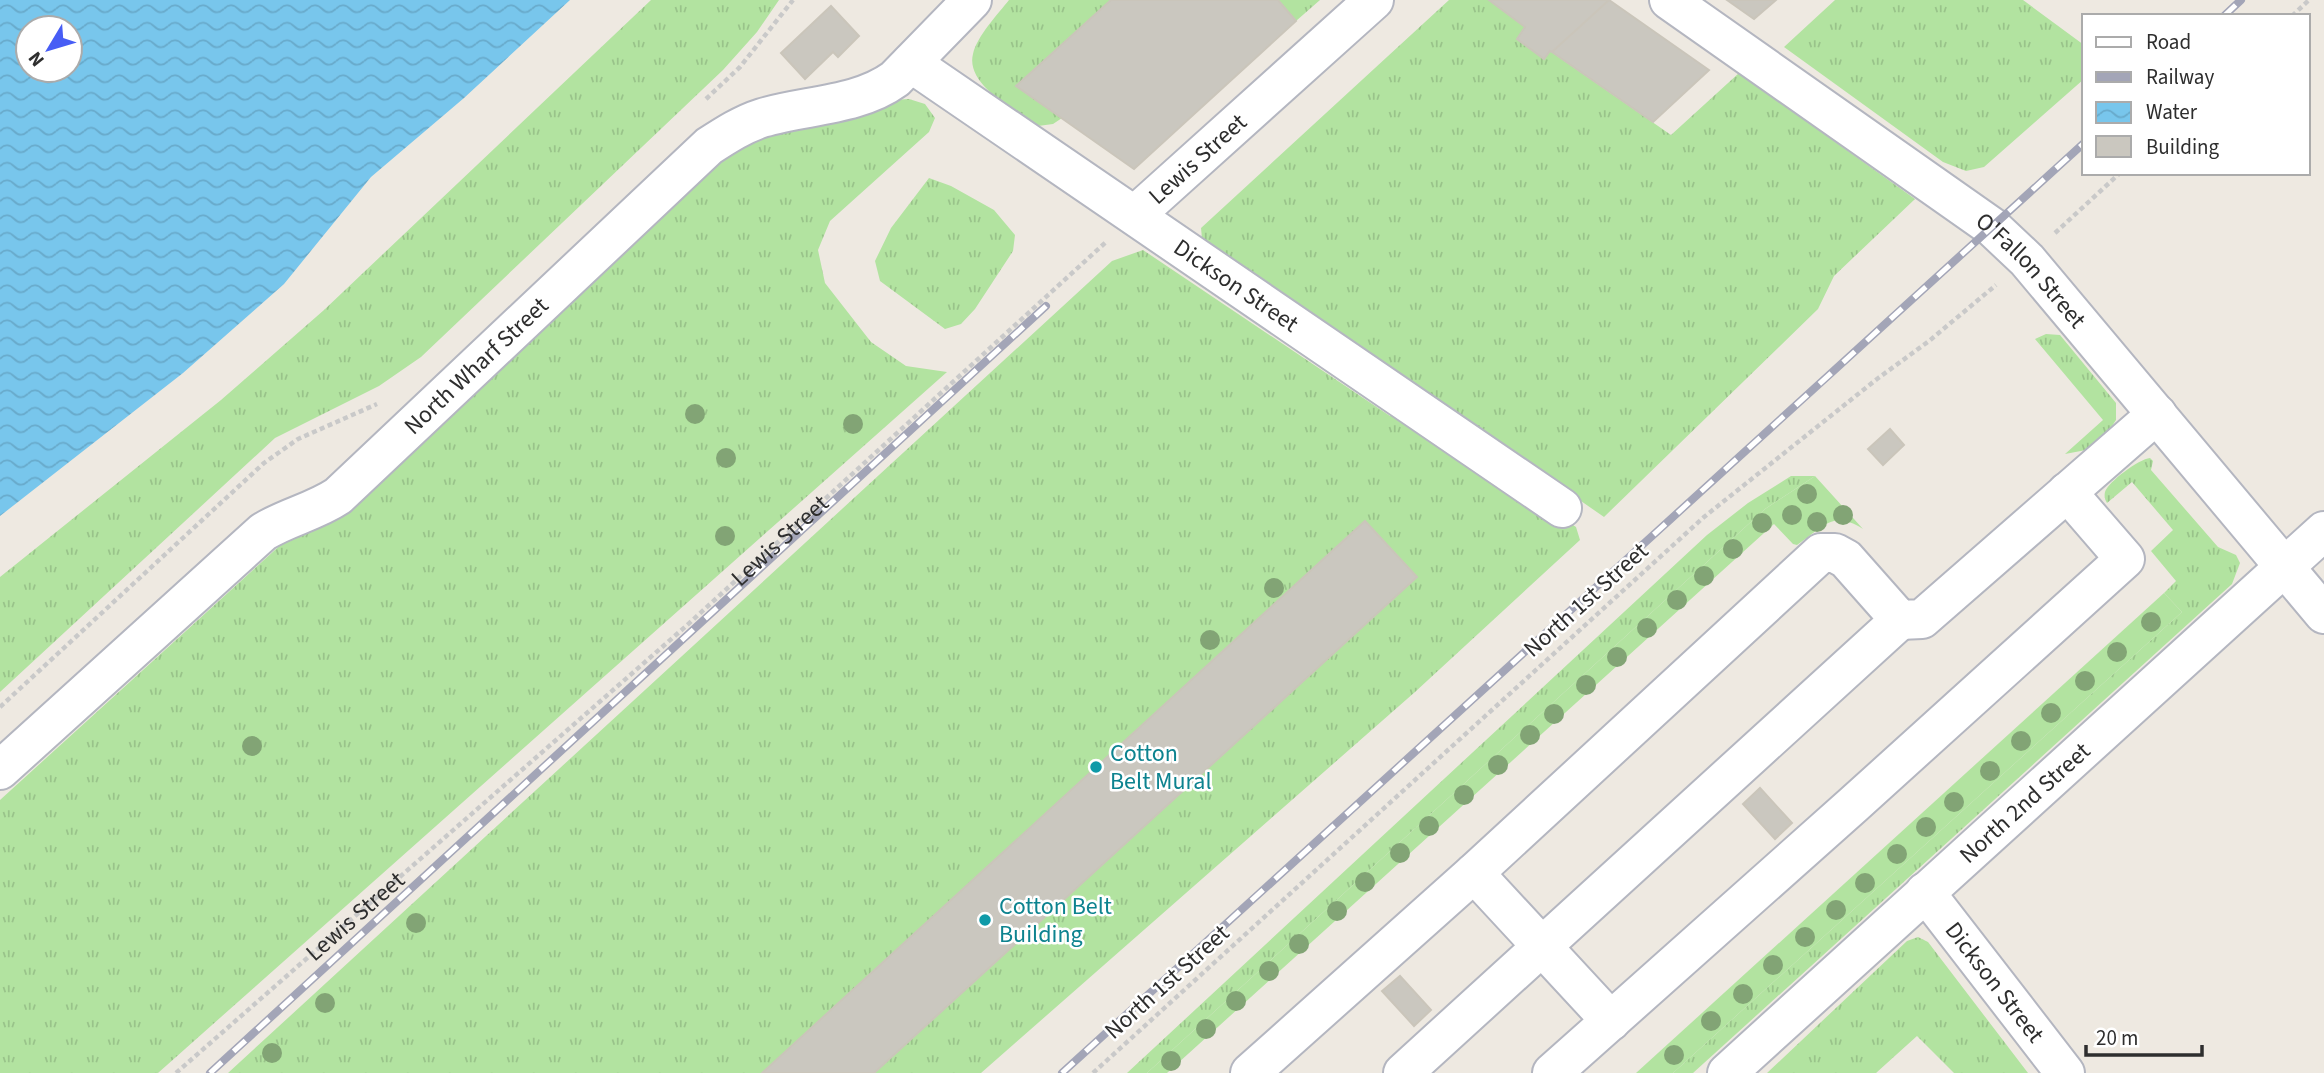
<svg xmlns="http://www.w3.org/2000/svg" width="2324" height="1073" font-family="'Source Sans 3',sans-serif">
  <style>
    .grass { fill: url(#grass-tufts) }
    .garden { fill: #b2e3a0 }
    .water { fill: url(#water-waves); fill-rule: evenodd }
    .building { fill: #cac7bf; stroke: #cac5ba; stroke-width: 2 }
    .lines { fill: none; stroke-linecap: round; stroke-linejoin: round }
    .minor-casing { stroke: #b4b6c0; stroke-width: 42 }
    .path { stroke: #c9c9c9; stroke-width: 4.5; stroke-dasharray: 5 3.5; stroke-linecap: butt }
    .minor { stroke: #fff; stroke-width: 38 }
    .rail-casing { stroke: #a3a5b7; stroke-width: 8 }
    .rail { stroke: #fff; stroke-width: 5; stroke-dasharray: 16; stroke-linecap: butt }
    .tree { fill: #82a475 }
    .culture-dot { fill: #0f9aa8; stroke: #fff; stroke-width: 2.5 }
    .labels { text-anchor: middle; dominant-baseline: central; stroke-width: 5; stroke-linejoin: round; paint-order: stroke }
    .street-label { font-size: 24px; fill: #2e2e2e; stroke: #fff }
    .culture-label { font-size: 24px; fill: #0d838f; stroke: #fff; text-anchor: start }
  </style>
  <defs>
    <pattern id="grass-tufts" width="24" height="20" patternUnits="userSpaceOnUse" patternTransform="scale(1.75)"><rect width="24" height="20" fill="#b2e3a0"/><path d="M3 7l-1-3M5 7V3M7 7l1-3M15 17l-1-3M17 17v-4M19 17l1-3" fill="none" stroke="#99c38a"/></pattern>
    <pattern id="water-waves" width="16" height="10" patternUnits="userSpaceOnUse" patternTransform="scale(1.75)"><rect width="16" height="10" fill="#78c6ec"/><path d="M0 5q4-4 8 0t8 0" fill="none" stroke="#68aacb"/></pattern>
  </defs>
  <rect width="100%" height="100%" fill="#eee9e1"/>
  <!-- grass -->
  <path class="grass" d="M651,0H779L757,32L723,70L421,357L379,386L275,438L0,692V577L221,400L324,310Z
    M1009,0H1111L1017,86L1062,118L1053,124L1038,126C1017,111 965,85 973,54C977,36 998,14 1009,0Z
    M1278,0H1320L1296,21Z
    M1449,0H1489L1525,27L1517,39L1544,58L1550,51L1671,135L1739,73L1915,199L1834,276L1818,309L1604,517L1202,238L1201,228Z
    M1835,0H2023L2084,45V79L1984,167L1966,171L1943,162L1784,47Z
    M909,99L925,104L935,118L929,132L830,221L818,250L825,283L871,342L906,366L947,372L158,1073H0V800L286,540L743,140L893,100Z
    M929,178L951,186L994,210L1015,235L1013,251L975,309L961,324L945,329L880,281L875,261L891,228Z
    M1143,250L1390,416L1401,411L1576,527L1580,540L1415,692L981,1073H228L1112,261Z
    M2046,334L2060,335L2116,403V420L2110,429L2086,450L2065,454L2103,420L2035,339Z
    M2150,458L2153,461L2151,470L2218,547L2236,555L2240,563L2232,584L1693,1073H1673L2182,612L2164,593L2176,581L2151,551L2173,530L2132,482L2107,503C2105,499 2104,497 2105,492C2108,482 2139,459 2150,458Z
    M1791,476H1815L1765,509L1147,1073H1127L1707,535L1748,503Z
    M1918,937L1928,942L2028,1073H1954L1917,1036L1876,1073H1767L1907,941Z"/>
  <!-- garden -->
  <path class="garden" d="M1815,476L1863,529C1831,509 1822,529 1797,545L1793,544L1774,524L1167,1073H1147L1765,509Z
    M2164,593L2182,612L1673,1073H1636Z"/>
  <!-- water -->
  <path class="water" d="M0,0H570L464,98L371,177L284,284L183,373L0,516ZM28,28H70V70H28Z"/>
  <!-- building -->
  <path class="building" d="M1111,0H1278L1296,21L1134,169L1016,86Z
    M1489,0H1609L1552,52L1550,51L1544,59L1517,39L1525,27Z
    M1609,0L1709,70L1653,122L1552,52Z
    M1727,0H1776L1754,19Z
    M831,6L859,36L838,57L833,52L805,79L781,53Z
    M1890,429L1904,445L1883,465L1868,449Z
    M1365,521L1417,577L874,1073H762Z
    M1760,788L1792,823L1775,839L1743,804Z
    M1400,976L1431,1010L1414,1026L1382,991Z"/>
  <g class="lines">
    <defs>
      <g id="minor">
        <path id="s2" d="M1669,0L1992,227L2027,260L2324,614"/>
        <path id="s3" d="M911,63L1562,508"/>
        <path id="s4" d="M1135,215L1374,0"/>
        <path id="s5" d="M0,770L263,532C287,517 314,512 338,496L709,146C726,135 743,124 762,118C805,105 858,106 895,79L972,0"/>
        <path id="s6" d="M1925,892L2065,1073"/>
        <path d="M1611,1021L1474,873L1821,553H1835L1846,559L1900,620L1922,619L2157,414"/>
        <path d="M1250,1073L1474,873"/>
        <path d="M1403,1073L1900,620"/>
        <path d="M1552,1073L1853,805L2125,559L2067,492"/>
        <path id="s7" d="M1727,1073L2324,531"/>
      </g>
    </defs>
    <!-- minor casing -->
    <use href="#minor" class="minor-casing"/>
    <!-- path -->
    <g class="path">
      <path d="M2292,16L2309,0"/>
      <path d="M706,99L740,67L793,0"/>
      <path d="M2055,233L2120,173"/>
      <path d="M0,707L264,463L298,439L377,404"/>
      <path id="s1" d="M176,1073L685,627L1106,242"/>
      <path d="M1093,1073L1704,517L1877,379L1929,341L1996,285"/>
    </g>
    <!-- minor -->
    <use href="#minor" class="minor"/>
    <defs>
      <path id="rail" d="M2224,16L2241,0
        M210,1073L1046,306
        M1062,1073L2084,143"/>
    </defs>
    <!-- rail casing -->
    <use href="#rail" class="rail-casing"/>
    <!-- rail -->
    <use href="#rail" class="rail"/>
  </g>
  <!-- trees -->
  <g class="tree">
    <circle cx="695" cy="414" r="10"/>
    <circle cx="853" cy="424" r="10"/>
    <circle cx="726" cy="458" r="10"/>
    <circle cx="1807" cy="494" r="10"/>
    <circle cx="1792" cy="515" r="10"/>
    <circle cx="1843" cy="515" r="10"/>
    <circle cx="1817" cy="522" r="10"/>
    <circle cx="1762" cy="523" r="10"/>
    <circle cx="725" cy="536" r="10"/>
    <circle cx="1733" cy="549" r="10"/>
    <circle cx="1704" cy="576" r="10"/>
    <circle cx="1274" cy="588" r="10"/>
    <circle cx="1677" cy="600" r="10"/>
    <circle cx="2151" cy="622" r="10"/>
    <circle cx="1647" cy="628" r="10"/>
    <circle cx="1210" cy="640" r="10"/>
    <circle cx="2117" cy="652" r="10"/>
    <circle cx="1617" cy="657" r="10"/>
    <circle cx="2085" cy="681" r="10"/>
    <circle cx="1586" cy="685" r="10"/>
    <circle cx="2051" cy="713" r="10"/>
    <circle cx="1554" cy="714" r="10"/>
    <circle cx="1530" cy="735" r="10"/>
    <circle cx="2021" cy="741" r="10"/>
    <circle cx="252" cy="746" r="10"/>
    <circle cx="1498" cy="765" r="10"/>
    <circle cx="1990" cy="771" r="10"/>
    <circle cx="1464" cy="795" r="10"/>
    <circle cx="1954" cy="802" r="10"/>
    <circle cx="1429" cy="826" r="10"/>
    <circle cx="1926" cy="827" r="10"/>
    <circle cx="1400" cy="853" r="10"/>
    <circle cx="1897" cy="854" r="10"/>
    <circle cx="1365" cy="882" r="10"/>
    <circle cx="1865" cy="883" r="10"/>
    <circle cx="1836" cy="910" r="10"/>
    <circle cx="1337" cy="911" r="10"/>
    <circle cx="416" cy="923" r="10"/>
    <circle cx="1805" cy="937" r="10"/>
    <circle cx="1299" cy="944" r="10"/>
    <circle cx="1773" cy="965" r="10"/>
    <circle cx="1269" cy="971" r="10"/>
    <circle cx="1743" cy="994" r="10"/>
    <circle cx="1236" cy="1001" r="10"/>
    <circle cx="325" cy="1003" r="10"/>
    <circle cx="1711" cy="1021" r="10"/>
    <circle cx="1206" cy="1029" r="10"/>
    <circle cx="272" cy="1053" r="10"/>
    <circle cx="1674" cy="1055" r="10"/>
    <circle cx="1171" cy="1061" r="10"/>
  </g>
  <!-- markers -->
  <g class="culture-dot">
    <circle cx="1096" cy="767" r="7"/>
    <circle cx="985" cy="920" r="7"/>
  </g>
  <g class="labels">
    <!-- street labels -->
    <g class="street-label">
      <text stroke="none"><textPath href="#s4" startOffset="84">Lewis Street</textPath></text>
      <text stroke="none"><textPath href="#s2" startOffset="453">O'Fallon Street</textPath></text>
      <text stroke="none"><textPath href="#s3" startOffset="394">Dickson Street</textPath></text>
      <text stroke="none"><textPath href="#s5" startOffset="628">North Wharf Street</textPath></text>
      <text stroke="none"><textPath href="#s1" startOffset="805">Lewis Street</textPath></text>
      <text transform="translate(1586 600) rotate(-42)">North 1st Street</text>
      <text stroke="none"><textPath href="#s7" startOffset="402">North 2nd Street</textPath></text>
      <text stroke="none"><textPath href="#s1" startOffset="238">Lewis Street</textPath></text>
      <text transform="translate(1167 982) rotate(-42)">North 1st Street</text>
      <text stroke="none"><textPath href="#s6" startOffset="114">Dickson Street</textPath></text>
    </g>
    <!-- culture labels -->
    <g class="culture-label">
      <text x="1110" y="753">Cotton<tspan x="1110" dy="28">Belt Mural</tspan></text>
      <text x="999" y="906">Cotton Belt<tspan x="999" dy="28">Building</tspan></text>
    </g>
  </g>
  <!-- legend -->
  <rect x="2082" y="14" width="228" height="161" fill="#ffffff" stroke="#ababab" stroke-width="2"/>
  <rect x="2096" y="37" width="35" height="10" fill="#ffffff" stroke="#ababab" stroke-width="2"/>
  <text x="2146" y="49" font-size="21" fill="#2e2e2e">Road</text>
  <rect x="2096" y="72" width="35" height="10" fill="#a3a5b7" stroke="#ababab" stroke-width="2"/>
  <text x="2146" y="84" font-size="21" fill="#2e2e2e">Railway</text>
  <rect x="2096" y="102" width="35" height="21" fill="url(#water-waves)" stroke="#ababab" stroke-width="2"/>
  <text x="2146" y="119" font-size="21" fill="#2e2e2e">Water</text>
  <rect x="2096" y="136" width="35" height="21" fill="#cac7bf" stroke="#ababab" stroke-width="2"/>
  <text x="2146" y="154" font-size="21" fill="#2e2e2e">Building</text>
  <!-- north arrow -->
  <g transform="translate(49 49) rotate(232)"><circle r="33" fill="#ffffff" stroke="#ababab" stroke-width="2"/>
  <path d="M0-5L12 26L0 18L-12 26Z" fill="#475df5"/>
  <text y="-10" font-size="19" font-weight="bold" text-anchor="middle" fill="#2e2e2e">N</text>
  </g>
  <!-- scale -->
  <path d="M2086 1045v10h116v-10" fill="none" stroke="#2e2e2e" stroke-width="3.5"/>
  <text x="2096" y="1045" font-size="21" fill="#2e2e2e" stroke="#ffffff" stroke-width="5" paint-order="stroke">20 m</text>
</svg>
